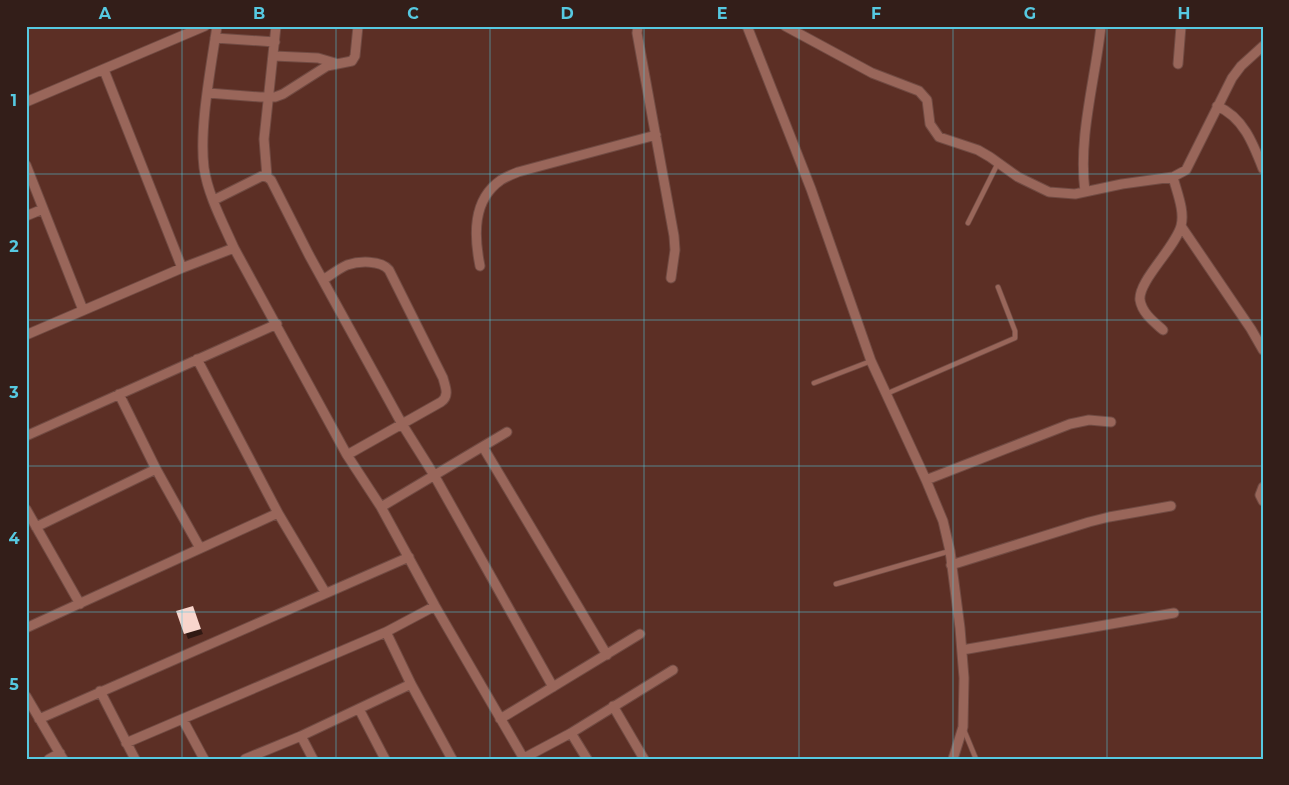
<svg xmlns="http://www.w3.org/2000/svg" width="1289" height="785" font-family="Montserrat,sans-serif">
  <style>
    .shadow { fill: #0007 }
    .building { fill: #f8d5cc }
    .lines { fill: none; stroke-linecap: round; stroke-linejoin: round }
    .lane-casing { stroke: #714b43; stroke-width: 6 }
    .street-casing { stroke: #714b43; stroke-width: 11 }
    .lane { stroke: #99665a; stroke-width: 4.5 }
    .street { stroke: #99665a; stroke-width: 9 }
    .grid { fill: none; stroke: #56c9e1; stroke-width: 1; stroke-opacity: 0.55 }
    .neatline { fill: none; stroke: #56c9e1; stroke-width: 2 }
    .grid-label { font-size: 16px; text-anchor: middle; font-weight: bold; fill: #56c9e1 }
  </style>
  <rect width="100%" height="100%" fill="#5c2f25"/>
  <!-- shadow -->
  <path class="shadow" d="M192,607L203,634L188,639L178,612Z"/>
  <!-- building -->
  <path class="building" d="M193,606L201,629L184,634L176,611Z"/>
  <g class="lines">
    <defs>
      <path id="lane" d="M968,223L998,163
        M814,383L871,361
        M886,394L1015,338V331L998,287
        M836,584L950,551
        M964,730L976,759"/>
      <path id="street" d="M217,26C211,68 199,127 204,168C208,195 223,223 234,248L347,455L381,507L435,606L524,759
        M638,26L637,33L674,236L675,250L671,278
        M747,26L811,189L871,361L926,480L943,521L950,551L960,628L964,678L963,727L953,759
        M785,26L872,73L919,91L927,100L930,124L939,137L978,150L990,157L1018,177L1049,192L1075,194L1122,184L1173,177L1186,170L1232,78L1241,66L1263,46
        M215,38L275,42
        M274,56L318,58L335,63
        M1178,64L1181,26
        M104,70L182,268
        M208,93L260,97H275L283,94L327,66L352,61L355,56L358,26
        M26,102L205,26
        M1217,106C1243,117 1253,143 1263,169
        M26,165L83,310
        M267,177L264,139L276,26
        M1085,192C1078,136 1095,82 1101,26
        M214,200L262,176L267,177L271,180L309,255L402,424L434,475L553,687
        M26,216L43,209
        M1181,226L1251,329L1263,350
        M480,266C474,236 472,200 501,180C506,177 513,174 518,172L656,135
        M323,280C331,275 338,269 347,265C359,261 381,260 389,270L443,378C445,386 450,396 441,402L347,455
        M1163,330C1154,322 1142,313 1140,300C1138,281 1175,248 1181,226C1185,211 1177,193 1173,177
        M26,335L182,268L234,248
        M197,359L278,513L325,592
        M119,394L156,469L200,548
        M26,436L277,324
        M483,447L607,655
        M926,480L1070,424L1089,420L1111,422
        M1263,487L1260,495L1263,501
        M381,507L507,432
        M26,509L80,604
        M36,527L156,469
        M951,565L1089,522L1109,517L1171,506
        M26,628L278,513
        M386,632L411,684L452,759
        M962,650L1174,613
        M100,691L135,759
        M26,696L63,759
        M613,706L644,759
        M359,709L385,759
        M39,719L409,557
        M500,719L640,634
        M183,720L204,759
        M571,733L587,759
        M301,736L313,759
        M126,743L386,632L435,606
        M524,758L571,733L673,670
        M49,759L60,753
        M245,759L301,736L411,684"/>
    </defs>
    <!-- lane casing -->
    <use href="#lane" class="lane-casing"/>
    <!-- street casing -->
    <use href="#street" class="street-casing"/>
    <!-- lane -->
    <use href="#lane" class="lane"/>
    <!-- street -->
    <use href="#street" class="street"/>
  </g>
  <!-- grid -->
  <path class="grid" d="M182,26V759M336,26V759M490,26V759M644,26V759M799,26V759M953,26V759M1107,26V759M26,174H1263M26,320H1263M26,466H1263M26,612H1263"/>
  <!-- border -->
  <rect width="1289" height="785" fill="none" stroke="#331e19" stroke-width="55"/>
  <rect x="28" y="28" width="1234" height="730" class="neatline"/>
  <g class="grid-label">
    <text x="105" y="19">A</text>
    <text x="259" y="19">B</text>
    <text x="413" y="19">C</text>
    <text x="567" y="19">D</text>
    <text x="722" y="19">E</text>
    <text x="876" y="19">F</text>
    <text x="1030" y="19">G</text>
    <text x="1184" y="19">H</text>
    <text x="14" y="106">1</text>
    <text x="14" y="252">2</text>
    <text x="14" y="398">3</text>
    <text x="14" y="544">4</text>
    <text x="14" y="690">5</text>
  </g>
</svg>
